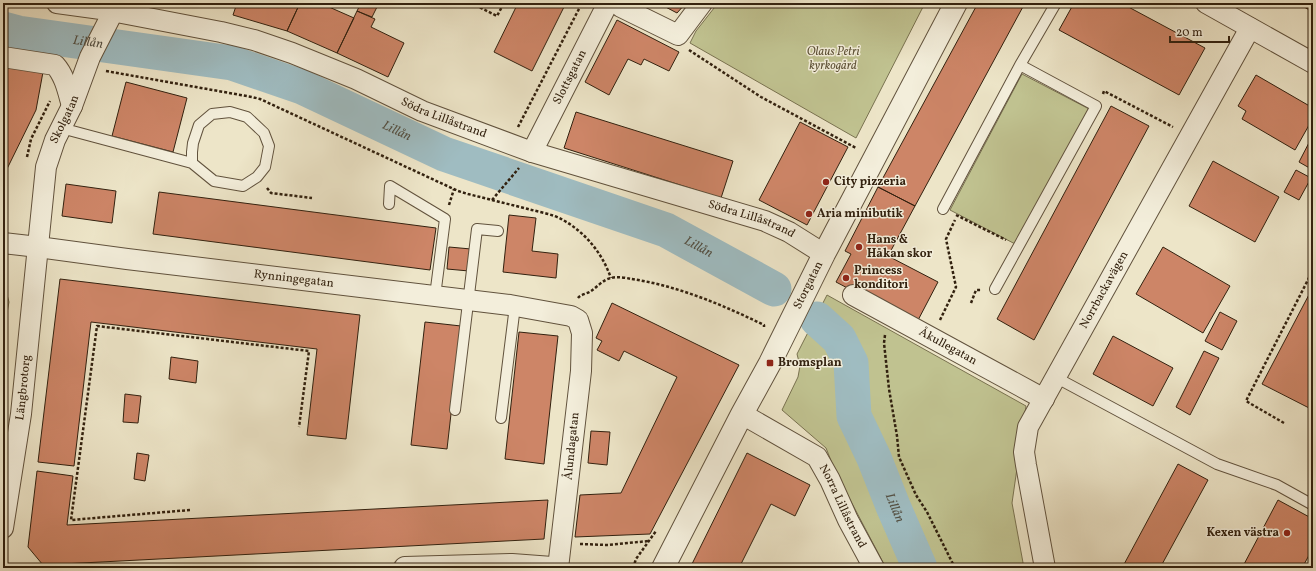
<svg xmlns="http://www.w3.org/2000/svg" width="1316" height="571" font-family="Vollkorn,serif">
  <style>
    .green { fill: #c0c290; stroke: #797250 }
    .lines { fill: none; stroke-linecap: round; stroke-linejoin: round }
    .river { stroke: #9fbcc1; stroke-width: 35 }
    .building { fill: #cd8567; stroke: #32210f }
    .service-casing { stroke: #61523d; stroke-width: 12 }
    .minor-casing { stroke: #61523d; stroke-width: 22 }
    .tertiary-casing { stroke: #61523d; stroke-width: 24 }
    .path { stroke: #32210f; stroke-width: 2.5; stroke-dasharray: 3 2; stroke-linecap: butt }
    .service { stroke: #f3eedb; stroke-width: 10 }
    .minor { stroke: #f3eedb; stroke-width: 20 }
    .tertiary { stroke: #f3eedb; stroke-width: 22 }
    .poi-dot { fill: #8f2418; stroke: #f3eedb; stroke-width: 1.5 }
    .labels { text-anchor: middle; dominant-baseline: central; stroke-width: 3; stroke-linejoin: round; paint-order: stroke }
    .park-label { font-size: 12px; font-style: italic; fill: #5d5136; stroke: #f3eedb }
    .street-label { font-size: 12px; fill: #32210f; stroke: #f3eedb }
    .poi-label { font-size: 12px; font-weight: bold; fill: #32210f; stroke: #f3eedb; text-anchor: start }
    .water-label { font-size: 13px; font-style: italic; fill: #535044; stroke: #f3eedb }
  </style>
  <rect width="100%" height="100%" fill="#ede5c8"/>
  <filter id="stains"><feTurbulence type="fractalNoise" baseFrequency=".005" numOctaves="4"/><feColorMatrix values="0 0 0 0 .2 0 0 0 0 .09 0 0 0 0 .02 0 0 0 .5 -.17"/></filter>
  <radialGradient id="worn" r=".72"><stop offset=".6" stop-color="#630" stop-opacity="0"/><stop offset="1" stop-color="#630" stop-opacity=".3"/></radialGradient>
  <!-- green -->
  <path class="green" d="M718,3H925L856,138L690,43L696,31Z
    M1022,74L1091,110L1019,246L950,210Z
    M3,280L9,302L3,335Z
    M827,295L1026,406L1012,503L1024,568H886L836,473L826,448L782,410L798,377L800,366L797,354Z"/>
  <g class="lines">
    <!-- river -->
    <g class="river">
      <path id="s1" d="M3,29L18,33L232,63L302,87L444,154L666,230L774,289"/>
      <path id="s2" d="M817,319L839,339L851,363L854,416L874,458L893,506L920,568"/>
    </g>
  </g>
  <!-- building -->
  <path class="building" d="M237,3H300L287,31L233,15Z
    M300,3H320L354,18L337,53L287,31Z
    M361,3H379L372,17L357,11Z
    M518,3H566L532,71L494,52Z
    M658,3H686L677,13Z
    M978,3H1025L915,206L878,187Z
    M1074,3H1121L1205,48L1179,95L1059,30Z
    M1297,3H1313V12Z
    M357,11L375,19L371,27L404,43L388,77L337,53Z
    M617,20L679,52L669,71L644,59L641,65L628,59L609,95L585,82Z
    M4,67L43,72L36,110L3,177Z
    M1256,75L1313,108V118L1295,150L1242,119L1246,111L1238,106Z
    M126,82L187,98L173,152L112,136Z
    M1111,106L1149,126L1034,340L997,319Z
    M576,112L733,161L721,198L564,148Z
    M800,122L848,147L807,225L759,200Z
    M1313,135V170L1299,162Z
    M1213,161L1279,197L1255,242L1189,206Z
    M1296,170L1311,178L1299,200L1284,192Z
    M66,184L116,191L112,223L62,216Z
    M878,187L915,206L888,256L938,282L916,324L836,282L851,254L845,251Z
    M159,192L436,228L430,270L153,234Z
    M509,215L536,218L532,251L558,254L556,278L503,272Z
    M449,247L471,249L469,271L447,269Z
    M1163,247L1230,286L1203,333L1136,294Z
    M60,279L360,315L346,439L307,435L317,349L91,322L74,466L38,462Z
    M1313,287V410L1262,384Z
    M612,303L739,365L650,534L575,537L580,495L621,493L677,377L624,351L619,361L597,350L602,341L596,338Z
    M1220,312L1237,321L1222,350L1205,341Z
    M425,322L461,326L447,449L411,445Z
    M519,332L558,336L544,464L505,459Z
    M1113,336L1173,368L1153,406L1093,374Z
    M1204,351L1219,358L1190,415L1176,407Z
    M171,357L198,361L196,383L169,379Z
    M125,394L141,396L138,423L123,422Z
    M591,431L610,432L607,465L588,463Z
    M137,453L149,455L145,481L134,479Z
    M747,453L810,485L795,516L771,504L739,568H690Z
    M1178,464L1208,480L1160,568H1122Z
    M37,471L73,476L67,525L548,500L544,539L43,565L28,547Z
    M1278,500L1313,519V548L1302,568H1242Z"/>
  <g class="lines">
    <defs>
      <path id="service" d="M61,128L192,163L214,181L243,186L257,177L265,167L269,146L264,133L247,117L230,112L212,114L199,125L193,143L192,152V163
        M389,204L390,186L445,219L435,296
        M943,209L1020,65L1056,3
        M995,289L1096,106L1020,65
        M1055,377L1217,464L1277,485L1313,505
        M455,410L477,229L498,231
        M501,418L515,306"/>
      <g id="minor">
        <path id="s3" d="M57,3L101,9L221,32L254,40L292,53L356,79L422,111L532,152L765,221L789,232L824,254"/>
        <path d="M617,3L621,7L678,35L702,3"/>
        <path d="M1206,3L1313,63"/>
        <path d="M3,57L55,65C65,76 68,92 72,106"/>
        <path id="s4" d="M532,152L608,3"/>
        <path id="s5" d="M3,243L38,247L127,259L510,305L571,316L578,320L582,333L581,371L558,568"/>
        <path id="s6" d="M853,295L1044,399"/>
        <path id="s7" d="M742,414L817,457L830,480L848,520L874,568"/>
        <path id="s8" d="M3,528L21,414L46,167L55,140L72,106L90,57L113,12L122,4"/>
        <path id="s9" d="M1045,568L1026,465L1024,452L1028,427L1250,28"/>
      </g>
      <g id="tertiary">
        <path d="M405,568L512,565L552,568"/>
        <path id="s10" d="M663,568L742,414L770,363L824,254L956,3"/>
      </g>
    </defs>
    <!-- service casing -->
    <use href="#service" class="service-casing"/>
    <!-- minor casing -->
    <use href="#minor" class="minor-casing"/>
    <!-- tertiary casing -->
    <use href="#tertiary" class="tertiary-casing"/>
    <!-- path -->
    <path class="path" d="M471,3L497,16L504,3
      M689,50L761,97L856,148
      M106,71L252,97L260,99L458,191L468,194C488,199 508,204 528,209C539,212 553,214 563,220C586,233 602,253 611,278
      M1103,94L1104,91L1173,127
      M518,127L582,3
      M27,157L31,139L50,101
      M267,188L271,193L312,198
      M492,200L519,168
      M449,205L454,189
      M956,215L1006,240
      M578,298C581,294 587,294 591,291C597,287 604,279 611,278C618,276 626,278 632,279C678,286 723,305 764,325V327
      M971,303L976,290H981
      M940,320L956,287L946,239L955,220
      M885,335L884,343L889,389L897,436L899,457L916,495L927,512L955,568
      M1284,423L1246,401L1313,270
      M190,510L71,520L97,326L309,351L299,427
      M580,544L608,545L649,541
      M633,568L636,559L656,531"/>
    <!-- service -->
    <use href="#service" class="service"/>
    <!-- minor -->
    <use href="#minor" class="minor"/>
    <!-- tertiary -->
    <use href="#tertiary" class="tertiary"/>
  </g>
  <!-- markers -->
  <g class="poi-dot">
    <circle cx="826" cy="182" r="4"/>
    <circle cx="809" cy="214" r="4"/>
    <circle cx="859" cy="247" r="4"/>
    <circle cx="846" cy="278" r="4"/>
    <rect x="766" y="359" width="8" height="8" rx="2"/>
    <circle cx="1287" cy="533" r="4"/>
  </g>
  <g class="labels">
    <!-- park labels -->
    <g class="park-label">
      <text x="833" y="52">Olaus Petri<tspan x="833" dy="14">kyrkogård</tspan></text>
    </g>
    <!-- street labels -->
    <g class="street-label">
      <text stroke="none"><textPath href="#s4" startOffset="84">Slottsgatan</textPath></text>
      <text stroke="none"><textPath href="#s3" startOffset="406">Södra Lillåstrand</textPath></text>
      <text stroke="none"><textPath href="#s8" startOffset="415">Skolgatan</textPath></text>
      <text stroke="none"><textPath href="#s3" startOffset="730">Södra Lillåstrand</textPath></text>
      <text stroke="none"><textPath href="#s5" startOffset="293">Rynningegatan</textPath></text>
      <text stroke="none"><textPath href="#s10" startOffset="318">Storgatan</textPath></text>
      <text stroke="none"><textPath href="#s9" startOffset="300">Norrbackavägen</textPath></text>
      <text stroke="none"><textPath href="#s6" startOffset="108">Åkullegatan</textPath></text>
      <text stroke="none"><textPath href="#s8" startOffset="142">Längbrotorg</textPath></text>
      <text transform="translate(572 446) rotate(-84)">Ålundagatan</text>
      <text stroke="none"><textPath href="#s7" startOffset="142">Norra Lillåstrand</textPath></text>
    </g>
    <!-- poi labels -->
    <g class="poi-label">
      <text x="834" y="182">City pizzeria</text>
      <text x="817" y="214">Aria minibutik</text>
      <text x="867" y="240">Hans &amp;<tspan x="867" dy="14">Håkan skor</tspan></text>
      <text x="854" y="271">Princess<tspan x="854" dy="14">konditori</tspan></text>
      <text x="778" y="363">Bromsplan</text>
      <text x="1279" y="533" text-anchor="end">Kexen västra</text>
    </g>
    <!-- water labels -->
    <g class="water-label">
      <text stroke="none"><textPath href="#s1" startOffset="86">Lillån</textPath></text>
      <text stroke="none"><textPath href="#s1" startOffset="410">Lillån</textPath></text>
      <text stroke="none"><textPath href="#s1" startOffset="734">Lillån</textPath></text>
      <text stroke="none"><textPath href="#s2" startOffset="210">Lillån</textPath></text>
    </g>
  </g>
  <!-- margin -->
  <rect width="1316" height="571" fill="none" stroke="#ede5c8" stroke-width="16"/>
  <rect x="4" y="4" width="1308" height="563" fill="none" stroke="#32210f" stroke-width="2"/>
  <rect x="8" y="8" width="1300" height="555" fill="none" stroke="#32210f"/>
  <!-- scale -->
  <path d="M1170 36v6h59v-6" fill="none" stroke="#32210f" stroke-width="2"/>
  <text x="1176" y="36" font-size="12" fill="#32210f" stroke="#f3eedb" stroke-width="3" paint-order="stroke">20 m</text>
  <rect width="100%" height="100%" filter="url(#stains)"/>
  <rect width="100%" height="100%" fill="url(#worn)"/>
</svg>
